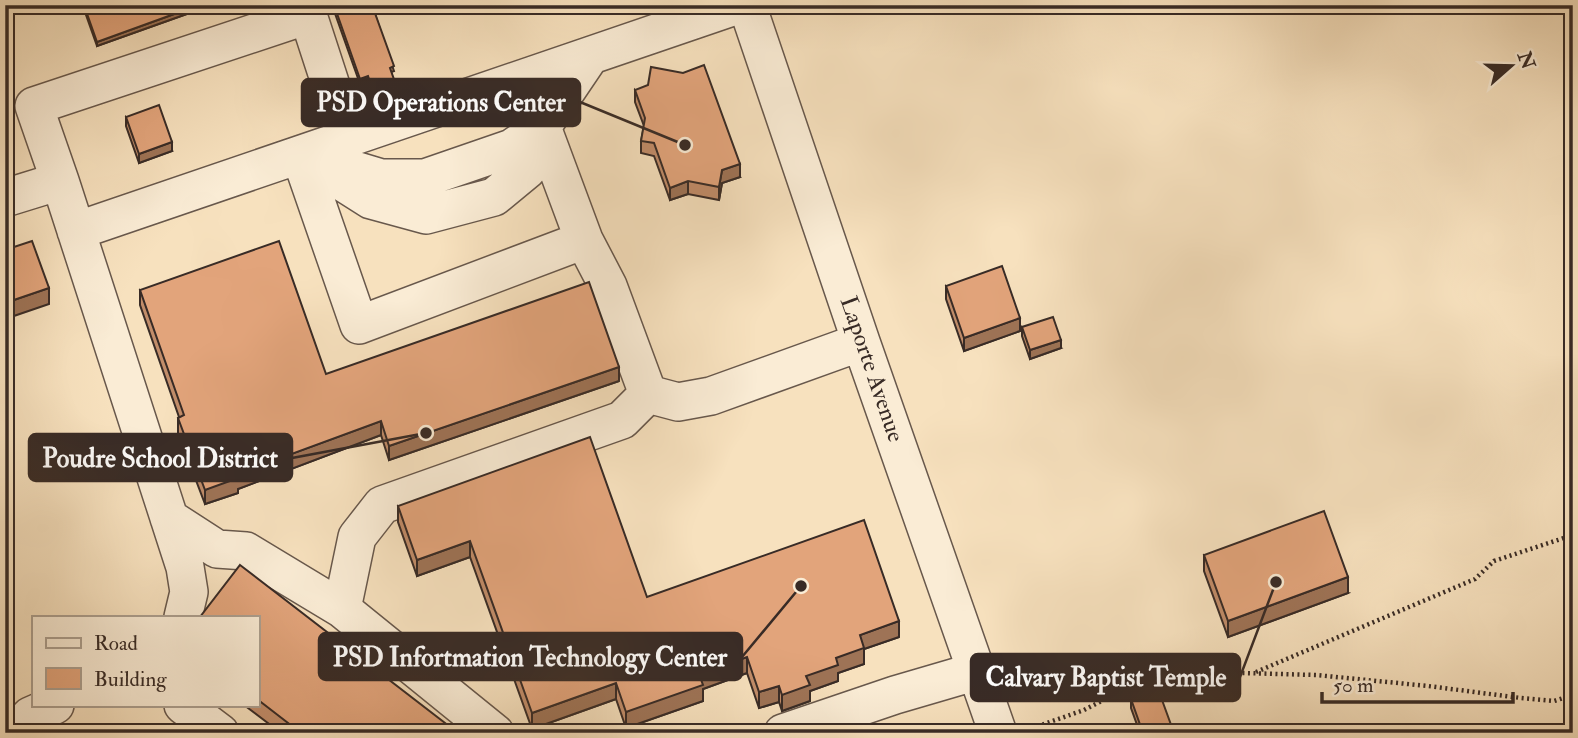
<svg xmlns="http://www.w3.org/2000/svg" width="1578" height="738" font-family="'IM FELL Double Pica',serif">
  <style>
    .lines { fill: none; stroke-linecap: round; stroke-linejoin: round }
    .minor-casing { stroke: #68584c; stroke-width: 40 }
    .path { stroke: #382b26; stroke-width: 4.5; stroke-dasharray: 2 3.5; stroke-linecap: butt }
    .minor { stroke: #faecd5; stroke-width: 37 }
    .wall { fill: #c28d6a; stroke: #382b26; stroke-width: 2 }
    .shaded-wall { fill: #9e7356; stroke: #382b26; stroke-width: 2 }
    .building { fill: #e2a47b; stroke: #382b26; stroke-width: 2 }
    .labels { text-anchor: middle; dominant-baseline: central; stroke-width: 5; stroke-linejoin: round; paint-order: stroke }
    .street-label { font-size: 24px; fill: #382b26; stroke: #faecd5 }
    .leader { fill: none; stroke: #382b26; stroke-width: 2.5 }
    .callout-dot { fill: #382b26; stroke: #faecd5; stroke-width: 2.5 }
    .callout { fill: #382b26; stroke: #382b26; stroke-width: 2.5 }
    .callout-label { font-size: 26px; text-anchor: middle; font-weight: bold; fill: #fff }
  </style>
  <rect width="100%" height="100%" fill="#f7e1be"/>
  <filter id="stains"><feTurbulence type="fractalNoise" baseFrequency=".00286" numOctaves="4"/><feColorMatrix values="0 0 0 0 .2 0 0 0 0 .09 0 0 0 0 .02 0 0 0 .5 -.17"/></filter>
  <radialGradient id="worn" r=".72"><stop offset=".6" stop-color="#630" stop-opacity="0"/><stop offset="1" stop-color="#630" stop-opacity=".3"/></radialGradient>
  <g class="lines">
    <defs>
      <path id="minor" d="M747,5L861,342L998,733
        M300,155L359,325L584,240L542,127L590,56
        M300,155L371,200L426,215L494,197L528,169L542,127
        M341,166L381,178H425L512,148L542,127
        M5,198L60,181
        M76,231L738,5
        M584,240L608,286L648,394L678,402L711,396L861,342
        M169,518L217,549L246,551L342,609L495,733
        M342,609L357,537L382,505L622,420L648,394
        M183,617L189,592L185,567L60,181L34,106L308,15L348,138
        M183,705L220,733
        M20,728L30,716L55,705
        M783,733L895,695L977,671"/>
    </defs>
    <!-- minor casing -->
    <use href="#minor" class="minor-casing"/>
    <!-- path -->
    <path class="path" d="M1256,672L1475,579L1494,561L1573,535
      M1027,730L1084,710L1115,694L1181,676L1206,672L1316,675L1428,686L1521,698L1554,701L1573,695"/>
    <!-- minor -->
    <use href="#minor" class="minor"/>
  </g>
  <!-- wall -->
  <path class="wall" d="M92,5H212L97,46L85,12V8Z
    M332,5H372L394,71L391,72L397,92L375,100L368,81L360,84Z
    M635,90L740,177L722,183L719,200L688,194L670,200L654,156L641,153V141L644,126L635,102Z
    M126,117L172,151L139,163L126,126Z
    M946,286L1020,331L964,351L946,299Z
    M140,290L326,374L619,381L389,460L381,435L238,489V493L205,504L178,433V418L179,417L140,305Z
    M1022,327L1061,348L1030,359L1022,336Z
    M398,506L647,597L899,637L864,649V664L838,673V681L810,691V701L782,711L779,702L759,708L747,673L703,689V701L626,728L616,699L532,729L470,557L417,576L398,522Z
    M1204,555L1348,593L1228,637L1204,571Z
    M257,617L458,733H281L244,705H257Z
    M1131,699L1174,733H1140L1131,708Z"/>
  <!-- shaded-wall -->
  <path class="shaded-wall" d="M199,5H212L97,46V42Z
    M368,76V81L360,84V79Z
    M397,88V92L375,100V96Z
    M172,142V151L139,163V154Z
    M740,164V177L722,183L719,200V187L722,170Z
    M688,181V194L670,200V188Z
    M49,288V304L5,319V303Z
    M1020,318V331L964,351V338Z
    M1061,340V348L1030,359V350Z
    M619,367V381L389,460V446Z
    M381,421V435L238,489V493L205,504V490L237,474Z
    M470,541V557L417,576V560Z
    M1348,577V593L1228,637V621Z
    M899,621V637L864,649V664L838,673V681L810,691V701L782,711V695L806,676L836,658L860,635Z
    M747,657V673L703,689V701L626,728V712L699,674Z
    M616,683V699L532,729V713Z
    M779,686V702L759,708V692Z"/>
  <!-- building -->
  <path class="building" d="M92,5H199L97,42L85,8Z
    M334,5H372L394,66L390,68L397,88L375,96L368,76L360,79Z
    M704,65L740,164L722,170L719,187L688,181L670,188L654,143L641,141L645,118L635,90L648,85L651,67L683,73Z
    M159,105L172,142L139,154L126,117Z
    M5,231L11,248L32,241L49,288L5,303Z
    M279,241L326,374L589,282L619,367L389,446L381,421L237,474L238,478L205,490L178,418L184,415L140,290Z
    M1002,266L1020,318L964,338L946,286Z
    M1053,317L1061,340L1030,350L1022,327Z
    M590,437L647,597L864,520L899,621L860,635L864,648L836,658L838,665L806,676L810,685L782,695L779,686L759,692L747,657L699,674L703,685L626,712L616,683L532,713L470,541L417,560L398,506Z
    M1324,511L1348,577L1228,621L1204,555Z
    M240,565L458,733H301L257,699V617H200Z
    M1158,689L1174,733H1143L1131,699Z"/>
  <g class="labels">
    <!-- street labels -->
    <g class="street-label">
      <text transform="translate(872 369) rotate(71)">Laporte Avenue</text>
    </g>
  </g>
  <!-- callouts -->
  <path class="leader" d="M685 145L580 102M426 433L292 458M801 586L742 657M1276 582L1240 677"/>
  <g class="callout-dot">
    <circle cx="685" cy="145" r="7"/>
    <circle cx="426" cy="433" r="7"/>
    <circle cx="801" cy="586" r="7"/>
    <circle cx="1276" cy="582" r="7"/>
  </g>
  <g class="callout">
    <rect x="302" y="79" width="278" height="47" rx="7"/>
    <rect x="29" y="434" width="263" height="47" rx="7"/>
    <rect x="319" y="633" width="423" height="47" rx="7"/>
    <rect x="971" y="654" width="269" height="47" rx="7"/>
  </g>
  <g class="callout-label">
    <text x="441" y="111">PSD Operations Center</text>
    <text x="160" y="467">Poudre School District</text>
    <text x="530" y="666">PSD Infortmation Technology Center</text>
    <text x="1106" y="686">Calvary Baptist Temple</text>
  </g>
  <!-- margin -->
  <rect width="1578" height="738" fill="none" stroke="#f7e1be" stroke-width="28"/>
  <rect x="7" y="7" width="1564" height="724" fill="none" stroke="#382b26" stroke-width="3.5"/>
  <rect x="14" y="14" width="1550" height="710" fill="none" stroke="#382b26" stroke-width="2"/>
  <!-- legend -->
  <rect x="32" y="616" width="228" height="91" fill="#faecd5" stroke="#ac9f8f" stroke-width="2"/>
  <rect x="46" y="638" width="35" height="10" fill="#faecd5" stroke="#ac9f8f" stroke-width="2"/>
  <text x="94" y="650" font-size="21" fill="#382b26">Road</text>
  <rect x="46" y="668" width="35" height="21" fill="#e2a47b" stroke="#ac9f8f" stroke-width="2"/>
  <text x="94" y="686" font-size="21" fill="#382b26">Building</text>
  <!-- north arrow -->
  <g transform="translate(1511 66) rotate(70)" stroke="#faecd5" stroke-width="5" paint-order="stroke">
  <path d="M0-5L12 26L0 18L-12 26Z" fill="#382b26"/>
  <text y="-10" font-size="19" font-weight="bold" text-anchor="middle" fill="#382b26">N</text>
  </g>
  <!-- scale -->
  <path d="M1322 692v10h191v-10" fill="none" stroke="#382b26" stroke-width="3.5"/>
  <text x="1333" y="692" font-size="21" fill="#382b26" stroke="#faecd5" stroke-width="5" paint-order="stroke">50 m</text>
  <rect width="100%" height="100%" filter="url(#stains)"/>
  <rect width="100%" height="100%" fill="url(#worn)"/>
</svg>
